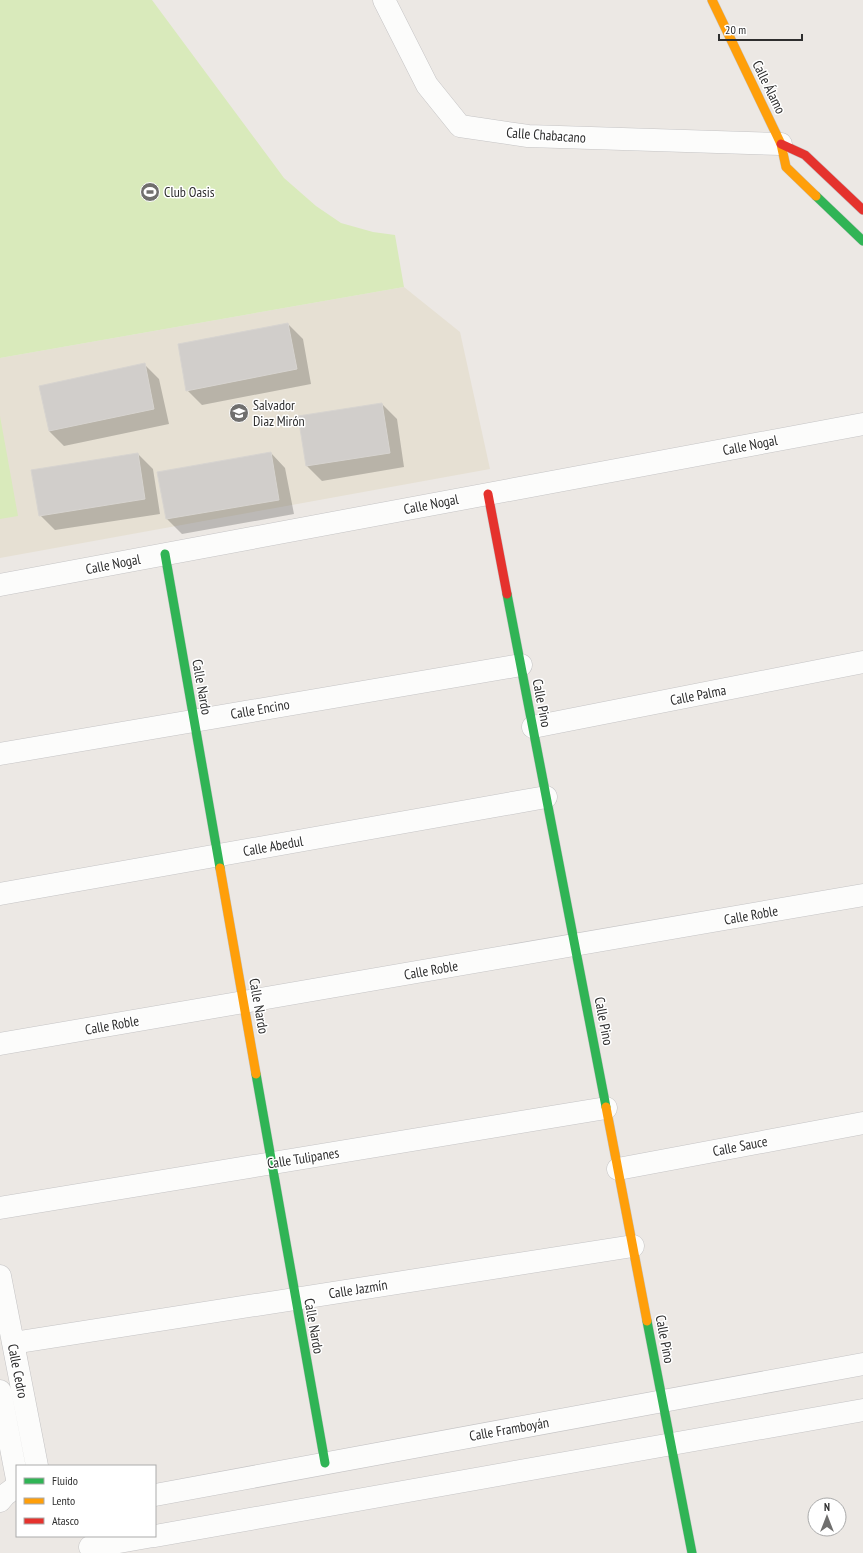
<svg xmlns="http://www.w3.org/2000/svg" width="863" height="1553" font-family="'PT Sans Narrow',sans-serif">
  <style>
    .education { fill: #e6e0d3 }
    .pitch { fill: #d9eabb }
    .shadow { fill: #0003 }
    .building { fill: #d1cecb; stroke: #d7d4d0 }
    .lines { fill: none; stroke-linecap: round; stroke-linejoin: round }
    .street-casing { stroke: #c5c4c5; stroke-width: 23 }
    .fast-casing { stroke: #c5c4c5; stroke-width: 10 }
    .slow-casing { stroke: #c5c4c5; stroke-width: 10 }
    .jam-casing { stroke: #c5c4c5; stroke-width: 10 }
    .street { stroke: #fcfcfb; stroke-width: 22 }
    .fast { stroke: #30b455; stroke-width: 9 }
    .slow { stroke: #ff9f0a; stroke-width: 9 }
    .jam { stroke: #e5322d; stroke-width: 9 }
    .labels { text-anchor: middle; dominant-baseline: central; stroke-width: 3; stroke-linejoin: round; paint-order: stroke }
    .street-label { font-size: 14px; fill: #2e2e2e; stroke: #fff }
    .poi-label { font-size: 14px; fill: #2e2e2e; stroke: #fff; text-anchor: start }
  </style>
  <rect width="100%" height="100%" fill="#ece8e4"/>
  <!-- education -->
  <path class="education" d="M404,287L460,332L490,469L0,558V358Z"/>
  <!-- pitch -->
  <path class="pitch" d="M0,0H152L284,178L316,206L341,223L373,232L395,235L404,287L0,358Z
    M0,416L18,516L0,519Z"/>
  <!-- shadow -->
  <path class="shadow" d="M288,324L303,339L311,384L202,405L187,390Z
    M144,364L159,379L169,424L64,446L49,431Z
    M382,404L397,419L404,467L322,481L307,466Z
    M271,453L285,468L294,514L182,534L167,519L158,473Z
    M138,454L153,469L160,514L55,530L40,515Z"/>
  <!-- building -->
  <path class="building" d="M288,323L297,369L186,391L178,344Z
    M145,363L154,409L49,431L39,386Z
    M382,403L390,453L306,466L298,416Z
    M271,452L279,500L166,519L157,472Z
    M138,453L145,499L39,516L31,470Z"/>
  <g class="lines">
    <defs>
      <path id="street" d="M384,0L427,85L460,126L528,136L781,144
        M0,585L863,424
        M533,727L863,662
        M0,754L521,665
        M0,894L546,797
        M0,1044L863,895
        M618,1169L863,1123
        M0,1208L606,1108
        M0,1276L37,1466
        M13,1343L633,1246
        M0,1391L17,1479
        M155,1495L863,1364
        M0,1501L5,1495L17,1486
        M155,1536L863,1410
        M90,1547L153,1536"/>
      <path id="fast" d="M816,196L863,241
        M165,554L220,868
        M507,594L606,1107
        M256,1074L325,1463
        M647,1321L692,1553"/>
      <path id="slow" d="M712,0L781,144L786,167L816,196
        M220,868L256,1074
        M606,1107L647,1321"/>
      <path id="jam" d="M781,144L805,155L863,210
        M488,494L507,594"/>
    </defs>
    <!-- street casing -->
    <use href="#street" class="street-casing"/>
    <!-- fast casing -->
    <use href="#fast" class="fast-casing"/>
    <!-- slow casing -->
    <use href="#slow" class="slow-casing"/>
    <!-- jam casing -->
    <use href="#jam" class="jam-casing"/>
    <!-- street -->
    <use href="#street" class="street"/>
    <!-- fast -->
    <use href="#fast" class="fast"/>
    <!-- slow -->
    <use href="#slow" class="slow"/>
    <!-- jam -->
    <use href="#jam" class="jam"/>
  </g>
  <!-- icons -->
  <defs>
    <symbol id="stadium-disc" viewBox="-11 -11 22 22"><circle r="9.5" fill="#706f6e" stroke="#fff"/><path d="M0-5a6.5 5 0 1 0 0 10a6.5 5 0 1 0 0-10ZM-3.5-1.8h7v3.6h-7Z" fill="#fff"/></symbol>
    <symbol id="school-disc" viewBox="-11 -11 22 22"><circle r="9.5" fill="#706f6e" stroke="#fff"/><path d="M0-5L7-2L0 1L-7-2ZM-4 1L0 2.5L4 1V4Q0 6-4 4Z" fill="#fff"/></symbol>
  </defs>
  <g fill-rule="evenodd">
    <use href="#stadium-disc" x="139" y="181" width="22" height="22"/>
    <use href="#school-disc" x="228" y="402" width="22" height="22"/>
  </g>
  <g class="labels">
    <!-- street labels -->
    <g class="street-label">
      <text transform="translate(769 87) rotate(64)">Calle Álamo</text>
      <text transform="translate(546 135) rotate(4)">Calle Chabacano</text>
      <text transform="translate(750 445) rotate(-11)">Calle Nogal</text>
      <text transform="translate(431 504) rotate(-11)">Calle Nogal</text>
      <text transform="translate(113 564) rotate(-11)">Calle Nogal</text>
      <text transform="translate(202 687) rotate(80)">Calle Nardo</text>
      <text transform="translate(698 695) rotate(-11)">Calle Palma</text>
      <text transform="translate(542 703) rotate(79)">Calle Pino</text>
      <text transform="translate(260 709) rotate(-10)">Calle Encino</text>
      <text transform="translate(273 846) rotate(-10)">Calle Abedul</text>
      <text transform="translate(751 915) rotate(-10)">Calle Roble</text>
      <text transform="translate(431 970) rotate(-10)">Calle Roble</text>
      <text transform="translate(259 1006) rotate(80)">Calle Nardo</text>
      <text transform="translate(604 1021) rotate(79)">Calle Pino</text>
      <text transform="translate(112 1025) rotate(-10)">Calle Roble</text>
      <text transform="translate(740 1146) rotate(-11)">Calle Sauce</text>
      <text transform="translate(303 1158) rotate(-9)">Calle Tulipanes</text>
      <text transform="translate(358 1289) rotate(-9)">Calle Jazmín</text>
      <text transform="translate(314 1326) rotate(80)">Calle Nardo</text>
      <text transform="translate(665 1339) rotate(79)">Calle Pino</text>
      <text transform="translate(18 1371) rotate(79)">Calle Cedro</text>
      <text transform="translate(509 1429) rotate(-10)">Calle Framboyán</text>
    </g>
    <!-- poi labels -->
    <g class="poi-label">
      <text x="164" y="192">Club Oasis</text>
      <text x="253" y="405">Salvador<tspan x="253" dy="16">Diaz Mirón</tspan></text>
    </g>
  </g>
  <!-- legend -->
  <rect x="16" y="1465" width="140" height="72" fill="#ffffff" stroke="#ababab"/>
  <rect x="24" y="1478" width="20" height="6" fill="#30b455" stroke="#ababab"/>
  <text x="52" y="1485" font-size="12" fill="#2e2e2e">Fluido</text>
  <rect x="24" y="1498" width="20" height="6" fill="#ff9f0a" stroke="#ababab"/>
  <text x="52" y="1505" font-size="12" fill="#2e2e2e">Lento</text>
  <rect x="24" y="1518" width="20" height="6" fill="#e5322d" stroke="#ababab"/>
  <text x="52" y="1525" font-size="12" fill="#2e2e2e">Atasco</text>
  <!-- north arrow -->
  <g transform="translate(827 1517)"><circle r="19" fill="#ffffff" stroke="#ababab"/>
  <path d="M0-3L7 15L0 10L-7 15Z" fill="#706f6e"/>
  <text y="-6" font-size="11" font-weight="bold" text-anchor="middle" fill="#2e2e2e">N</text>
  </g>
  <!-- scale -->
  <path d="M719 34v6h83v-6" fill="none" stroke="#2e2e2e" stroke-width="2"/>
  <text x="725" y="34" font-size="12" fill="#2e2e2e" stroke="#ffffff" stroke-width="3" paint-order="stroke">20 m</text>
</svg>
